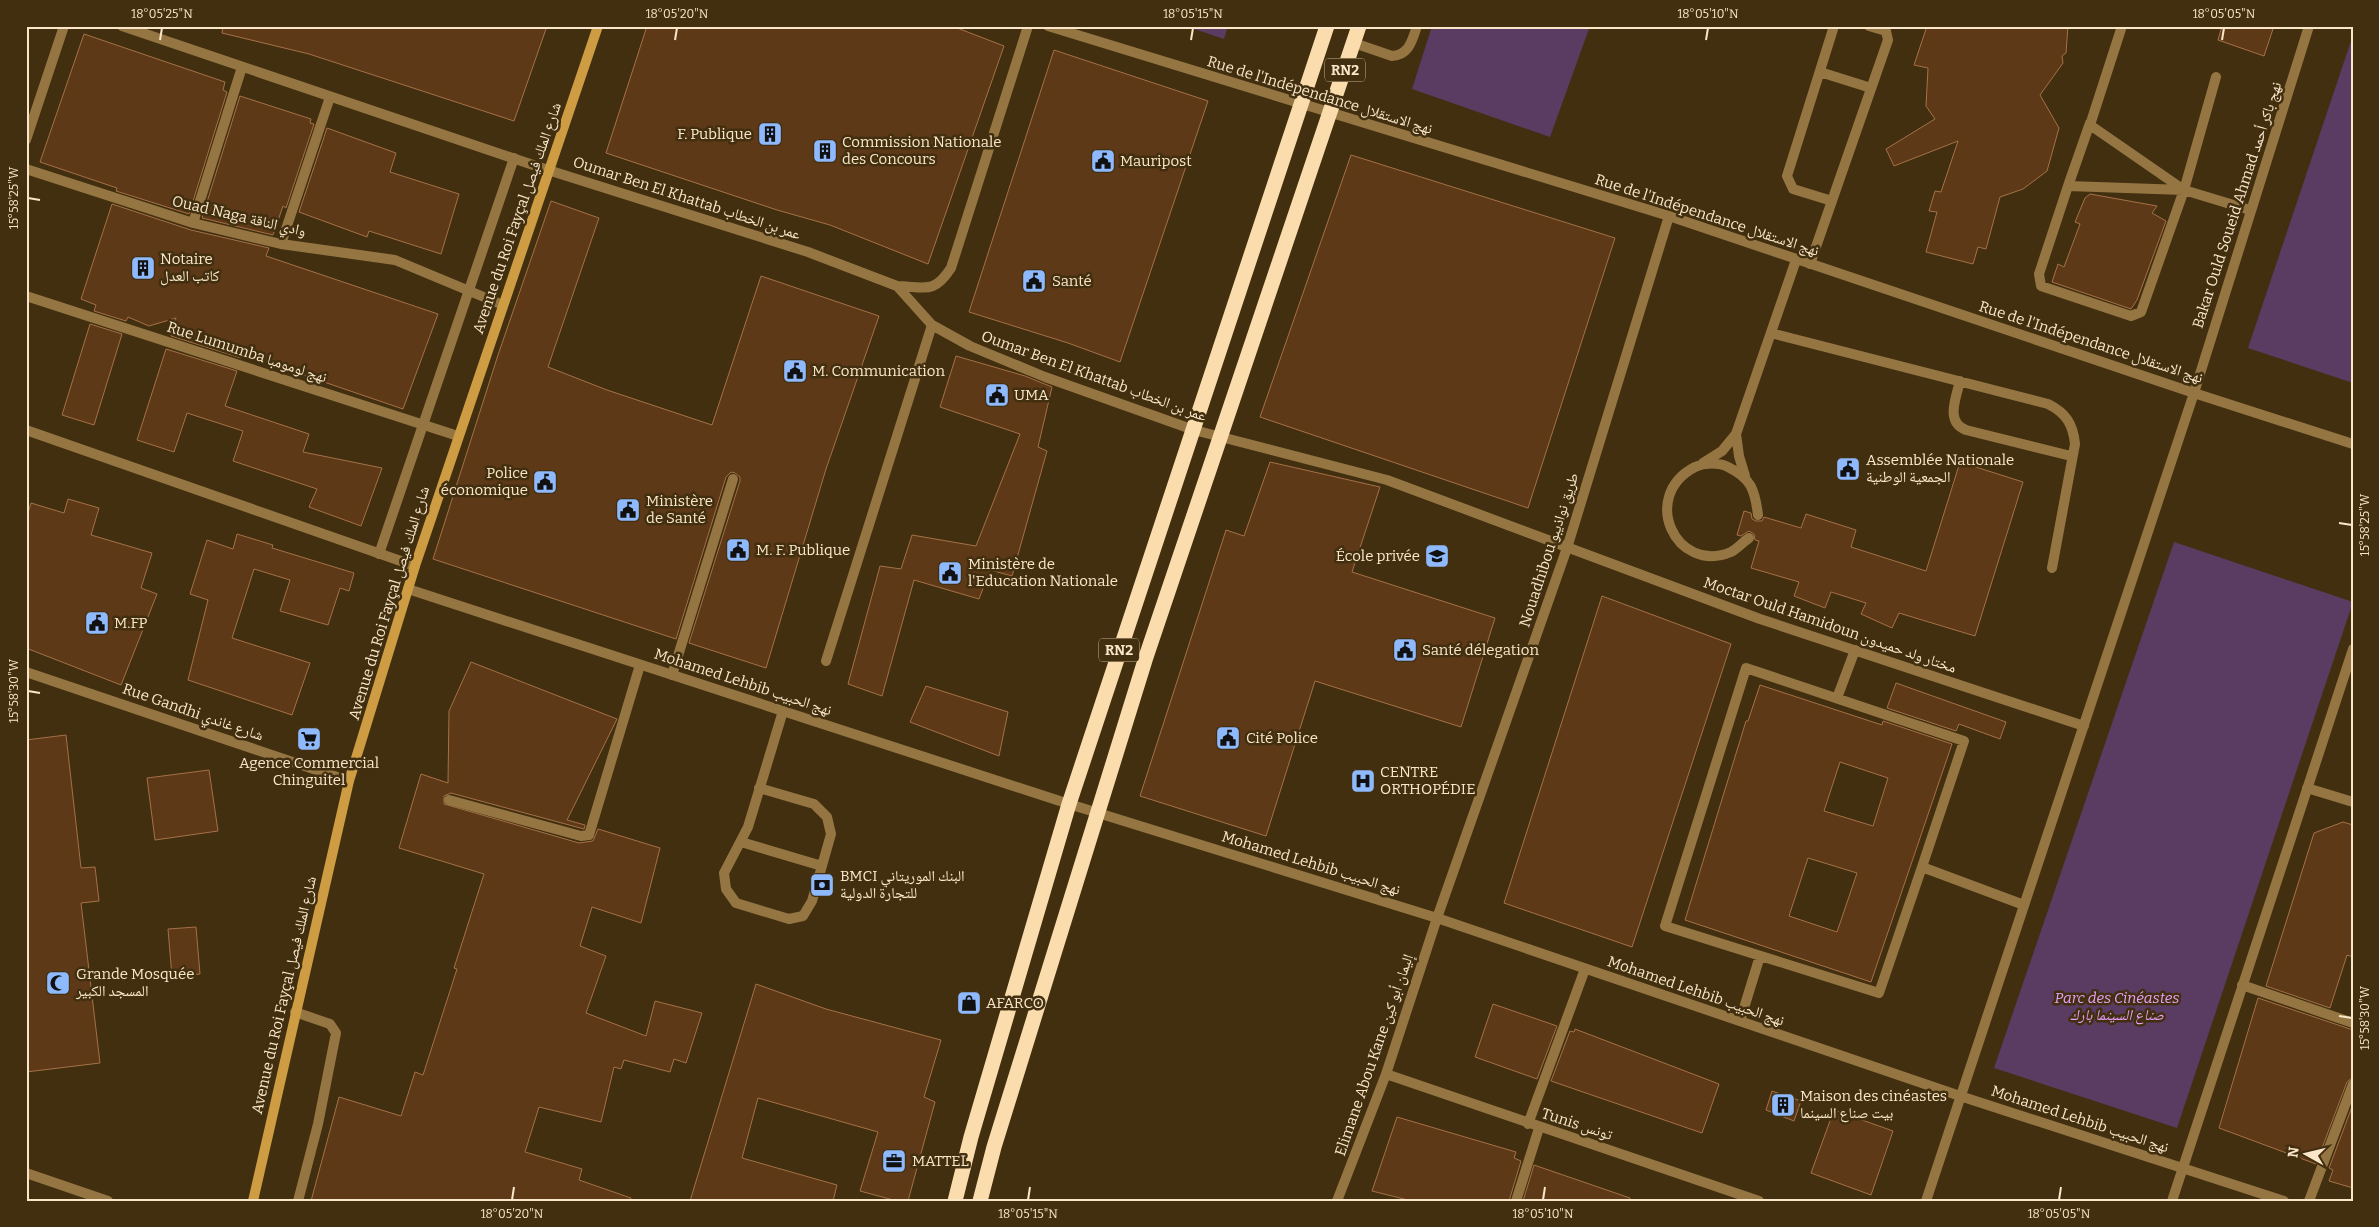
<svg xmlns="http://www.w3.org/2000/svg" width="2379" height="1227" viewBox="0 0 2379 1227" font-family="Bitter,'Noto Naskh Arabic',serif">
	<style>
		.green { fill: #5a3b62 }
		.building { fill: #5e3918; stroke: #a57147; fill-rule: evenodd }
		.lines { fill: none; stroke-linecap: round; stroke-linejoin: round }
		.lane { stroke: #957643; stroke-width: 10 }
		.street { stroke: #957643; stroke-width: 10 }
		.secondary { stroke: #cd9c43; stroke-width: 10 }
		.highway { stroke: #fbddad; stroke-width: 15 }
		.ticks { fill: none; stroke: #fae7c9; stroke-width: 2 }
		.labels { text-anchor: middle; stroke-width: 5; stroke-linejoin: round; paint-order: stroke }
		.shield { fill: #412f0f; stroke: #c2b091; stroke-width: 1 }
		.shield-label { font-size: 14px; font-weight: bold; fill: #fae7c9 }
		.street-label { font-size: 15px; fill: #fae7c9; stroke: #412f0f }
		.poi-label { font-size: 15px; fill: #fae7c9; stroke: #412f0f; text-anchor: start }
		.park-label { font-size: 15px; font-style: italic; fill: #e9a0fb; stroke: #412f0f }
		.neatline { fill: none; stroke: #fae7c9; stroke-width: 2 }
		.ticks-label { font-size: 12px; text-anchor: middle; fill: #fae7c9 }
	</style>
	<rect width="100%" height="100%" fill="#412f0f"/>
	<!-- green -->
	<path class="green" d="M1185,26H1228L1224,39Z
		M1432,26H1590L1550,137L1412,89Z
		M2353,35V383L2248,348Z
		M2174,542L2353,602L2177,1128L1994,1068Z"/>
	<!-- building -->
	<path class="building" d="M223,26H547L514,121L309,54L222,33Z
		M647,26H952L1004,46L928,264L830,225L777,210L606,153Z
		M1927,26H2068L2066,53L2062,56L2063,63L2040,95L2059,128L2047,171L2023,189L2000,197L1986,249L1978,247L1973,264L1926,252L1937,212L1929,211L1935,191L1941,192L1958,141L1894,166L1886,149L1935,119L1926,106L1928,68L1914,65Z
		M2222,26H2274L2264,56L2218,40Z
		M84,34L225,82L223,90L227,92L189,214L116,191L117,188L40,162Z
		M1054,50L1208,101L1120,362L1068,343L969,312Z
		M240,96L311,119L310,123L314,124L286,208L283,206L273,235L202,218Z
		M327,128L396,153L390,172L459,194L441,254L369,231L367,237L299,212Z
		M1351,155L1615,238L1528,508L1260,417Z
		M2090,194L2157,206L2152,213L2166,221L2137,300L2131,309L2052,282L2058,264L2064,267L2080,224L2075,222L2085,198Z
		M551,201L599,218L548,367L607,390L712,425L761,276L879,316L826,469L766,668L689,643L740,481V477L735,473L731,472L726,477L676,639L433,559L498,355Z
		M112,204L191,230L269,248L266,256L438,314L403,409L242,354L241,358L171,336L176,318L149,326L128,317L126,321L94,311L96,305L81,299Z
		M90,324L122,334L94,425L62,415Z
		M166,349L237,371L225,406L309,434L303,452L382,468L361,526L309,507L317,489L233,461L243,431L187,413L174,452L137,440Z
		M956,356L1025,376L1052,387L1038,447L1047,451L1012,576L990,570L979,599L914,580L882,696L848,684L880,566L901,569L912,535L976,546L1020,434L940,407Z
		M1270,462L1380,487L1352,572L1495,618L1461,727L1315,681L1266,836L1140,796L1226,530L1244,536Z
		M1960,462L2023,482L1975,636L1899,613L1892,628L1861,614L1866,603L1831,592L1825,608L1794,596L1799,582L1751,568L1759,541L1755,540L1754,534L1749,531L1741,536L1737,535L1744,511L1751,513L1752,519L1756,521H1762L1764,517L1801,528L1806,514L1856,530L1851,547L1926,571Z
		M68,499L99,508L91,535L152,553L141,588L157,594L121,685L26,648V519L31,503L64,513Z
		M237,534L273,545L272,548L354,573L349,591L340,588L328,625L280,611L290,580L254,569L232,638L310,663L292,715L188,680L208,600L190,594L207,540L233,549Z
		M1602,596L1731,644L1632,947L1504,903Z
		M471,662L617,719L567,820L585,825L584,829L451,793L444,796V804L579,843L593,841L598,829L660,848L641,923L592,907L580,946L606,956L586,1013L646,1036L655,1001L702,1013L686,1063L674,1059L670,1072L624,1060L621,1069L614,1067L601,1122L539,1107L525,1152L582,1169L579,1180L631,1198L630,1201H311L339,1097L401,1116L415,1072L423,1075L457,969L454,968L484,874L399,848L421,774L448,783L449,711Z
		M1896,683L2006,722L2000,739L1959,724L1956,731L1887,708Z
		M1760,685L1882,725L1883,721L1952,744L1871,982L1685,920L1746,721H1748ZM1840,762L1888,778L1873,826L1824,811ZM1808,858L1857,873L1837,932L1789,916Z
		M926,686L1008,712L999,756L910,722Z
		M66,735L81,868L95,867L99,901L81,903L100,1063L26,1072V740Z
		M209,770L218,831L155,840L147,778Z
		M2343,822L2353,825V957L2347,955L2330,1008L2266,986L2314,833Z
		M196,927L200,974L172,977L168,929Z
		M756,984L826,1009L941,1040L924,1097L935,1102L908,1201H897L860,1191L878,1132L758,1098L742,1158L837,1185L833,1201H690Z
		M2258,998L2353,1030V1077L2347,1082L2316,1164L2219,1128Z
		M1493,1004L1557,1026L1537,1079L1475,1057Z
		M1575,1029L1719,1084L1702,1133L1551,1081L1570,1031L1574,1032Z
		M1772,1091L1801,1101L1794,1121L1766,1110Z
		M2353,1104V1188L2329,1181L2333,1170L2329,1168Z
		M1834,1110L1893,1131L1871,1195L1811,1173Z
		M1397,1117L1516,1152L1514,1158L1521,1161L1509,1201H1412L1372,1191Z
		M1534,1165L1630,1198V1201H1523Z"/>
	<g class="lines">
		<!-- lane -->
		<path class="lane" d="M2122,26L2090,125L2184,190L2250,210
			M1354,43L1392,56C1409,55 1412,41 1417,26
			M1820,72L1871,88
			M2068,186L2090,123
			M2184,190L2068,186L2039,274L2041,286L2131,316L2141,312L2184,190L2216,77
			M1832,201L1793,189L1787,176L1834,26
			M1810,264L1888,40L1886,31L1869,26
			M1771,333L2048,404C2066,413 2073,424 2075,444L2052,568
			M1960,381C1956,398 1945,422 1966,430L2071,456
			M1736,434L1739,456L1745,476
			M1703,463L1722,451L1736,434L1796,260
			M1749,538C1743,542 1737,549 1731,552C1676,575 1639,496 1695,467C1704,463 1718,462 1728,467C1751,478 1755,490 1758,515
			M379,554L514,158
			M826,661L932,325
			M672,675L733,479
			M1837,698L1855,650
			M759,788L814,804L827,817L831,834L812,901L803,916L789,919L736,903L726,889L724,873L748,827L783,711
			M449,800L581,836L589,835L640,665
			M741,842L822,866
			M1922,867L1879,993L1665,926L1746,668L1964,741L1922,867L2024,905
			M295,1012L330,1024L336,1033L318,1124L298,1201
			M1740,1021L1760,956"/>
		<!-- street -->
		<path class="street" d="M122,26L548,170L808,252L897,286L932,325L970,346L1045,377L1194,430L1387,480L1760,619L2084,726
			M1048,26L1669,216L2194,393L2353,444
			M26,140L64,26
			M26,169L193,223L281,244L395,260L503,305
			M193,223L242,67
			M281,244L330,97
			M897,286C926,287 934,294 951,268L1028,26
			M26,296L458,436
			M26,430L415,566
			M408,589L1069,804L1437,918L1960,1096L2284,1201
			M26,672L349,781
			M2307,788L2353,802
			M2242,985L2353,1023
			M1386,1074L1759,1201
			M1528,1124L1585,969
			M26,1173L108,1201
			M1337,1201L1386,1074L1437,918L1567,548L1669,216
			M1516,1201L1539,1128
			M1926,1201L2194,393L2309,26
			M2172,1201L2353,649
			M2309,1201L2353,1084"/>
		<!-- secondary -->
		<path class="secondary" d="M253,1201L349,781L415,566L598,26"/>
		<!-- highway -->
		<path class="highway" d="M955,1201L971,1137L1069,804L1327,26
			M980,1201L994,1147L1146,657L1359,26"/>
	</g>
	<!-- ticks -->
	<path class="ticks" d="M160,40L162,28M675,40L677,28M1191,40L1193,28M1706,40L1708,28M2222,40L2224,28M28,198L40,200M2339,523L2352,525M28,691L40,693M2339,1016L2352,1018M512,1200L514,1187M1028,1200L1030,1187M1543,1200L1545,1187M2059,1200L2061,1187"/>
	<!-- icons -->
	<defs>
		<symbol id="building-square" viewBox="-11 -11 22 22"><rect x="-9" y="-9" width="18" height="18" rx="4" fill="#8eb9fc" stroke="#412f0f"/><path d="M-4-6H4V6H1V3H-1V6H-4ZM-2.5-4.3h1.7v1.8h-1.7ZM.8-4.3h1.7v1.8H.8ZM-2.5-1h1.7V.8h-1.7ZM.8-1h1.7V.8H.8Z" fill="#111"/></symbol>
		<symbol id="civic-square" viewBox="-11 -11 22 22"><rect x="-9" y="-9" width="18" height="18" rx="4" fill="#8eb9fc" stroke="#412f0f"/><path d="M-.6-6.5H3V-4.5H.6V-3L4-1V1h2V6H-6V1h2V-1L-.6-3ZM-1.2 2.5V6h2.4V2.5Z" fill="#111"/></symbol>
		<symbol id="school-square" viewBox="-11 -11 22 22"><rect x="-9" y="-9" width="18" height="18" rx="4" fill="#8eb9fc" stroke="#412f0f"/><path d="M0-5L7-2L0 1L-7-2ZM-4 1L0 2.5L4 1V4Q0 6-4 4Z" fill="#111"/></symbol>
		<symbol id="supermarket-square" viewBox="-11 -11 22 22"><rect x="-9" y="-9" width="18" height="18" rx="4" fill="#8eb9fc" stroke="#412f0f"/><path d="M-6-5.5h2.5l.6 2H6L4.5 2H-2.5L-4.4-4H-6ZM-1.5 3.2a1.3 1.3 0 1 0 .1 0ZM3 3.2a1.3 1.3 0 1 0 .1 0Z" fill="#111"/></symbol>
		<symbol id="hospital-square" viewBox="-11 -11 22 22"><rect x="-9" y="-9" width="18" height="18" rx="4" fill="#8eb9fc" stroke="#412f0f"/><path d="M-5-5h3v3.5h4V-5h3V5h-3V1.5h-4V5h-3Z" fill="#111"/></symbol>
		<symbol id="bank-square" viewBox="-11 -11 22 22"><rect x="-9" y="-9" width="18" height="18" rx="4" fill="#8eb9fc" stroke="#412f0f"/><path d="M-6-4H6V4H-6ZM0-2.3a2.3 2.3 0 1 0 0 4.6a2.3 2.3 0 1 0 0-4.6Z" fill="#111"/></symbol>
		<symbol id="mosque-square" viewBox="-11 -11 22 22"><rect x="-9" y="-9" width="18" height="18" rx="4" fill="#8eb9fc" stroke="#412f0f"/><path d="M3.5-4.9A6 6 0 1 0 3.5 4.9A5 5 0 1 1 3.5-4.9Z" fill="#111"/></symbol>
		<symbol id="shop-square" viewBox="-11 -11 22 22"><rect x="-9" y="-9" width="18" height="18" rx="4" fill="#8eb9fc" stroke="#412f0f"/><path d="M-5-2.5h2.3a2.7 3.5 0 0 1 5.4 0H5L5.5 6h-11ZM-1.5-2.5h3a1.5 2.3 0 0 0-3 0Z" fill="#111"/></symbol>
		<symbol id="office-square" viewBox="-11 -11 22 22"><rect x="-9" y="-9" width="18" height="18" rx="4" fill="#8eb9fc" stroke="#412f0f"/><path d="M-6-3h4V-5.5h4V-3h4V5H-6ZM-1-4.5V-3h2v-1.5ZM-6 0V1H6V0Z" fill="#111"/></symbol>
	</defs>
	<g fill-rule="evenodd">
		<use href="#building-square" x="756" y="120" width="28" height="28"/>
		<use href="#building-square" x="811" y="137" width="28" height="28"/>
		<use href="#civic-square" x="1089" y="147" width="28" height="28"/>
		<use href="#building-square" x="129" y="254" width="28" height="28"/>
		<use href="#civic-square" x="1020" y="267" width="28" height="28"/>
		<use href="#civic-square" x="781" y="357" width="28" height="28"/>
		<use href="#civic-square" x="983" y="381" width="28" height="28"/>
		<use href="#civic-square" x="1834" y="455" width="28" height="28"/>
		<use href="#civic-square" x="531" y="468" width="28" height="28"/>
		<use href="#civic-square" x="614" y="496" width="28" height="28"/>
		<use href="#civic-square" x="724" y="536" width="28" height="28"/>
		<use href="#school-square" x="1423" y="542" width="28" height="28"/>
		<use href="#civic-square" x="936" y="559" width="28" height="28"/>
		<use href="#civic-square" x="83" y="609" width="28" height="28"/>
		<use href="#civic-square" x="1391" y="636" width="28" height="28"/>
		<use href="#civic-square" x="1214" y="724" width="28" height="28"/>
		<use href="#supermarket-square" x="295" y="725" width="28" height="28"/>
		<use href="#hospital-square" x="1349" y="767" width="28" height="28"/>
		<use href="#bank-square" x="808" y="871" width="28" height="28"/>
		<use href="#mosque-square" x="44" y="969" width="28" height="28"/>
		<use href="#shop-square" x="955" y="989" width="28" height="28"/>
		<use href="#building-square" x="1769" y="1091" width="28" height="28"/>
		<use href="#office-square" x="880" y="1147" width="28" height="28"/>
	</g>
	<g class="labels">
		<!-- shield labels -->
		<g class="shield">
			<rect x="1325" y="58.5" width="40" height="23" rx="4"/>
			<rect x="1099" y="638.5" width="40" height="23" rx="4"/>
		</g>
		<g class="shield-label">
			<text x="1345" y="75">RN2</text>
			<text x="1119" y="655">RN2</text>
		</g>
		<!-- street labels -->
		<g class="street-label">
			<text transform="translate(1320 95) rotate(17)" y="5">Rue de l'Indépendance نهج الاستقلال</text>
			<text transform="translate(687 198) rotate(18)" y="5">Oumar Ben El Khattab عمر بن الخطاب</text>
			<text transform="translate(2237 205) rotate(-72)" y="5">Bakar Ould Soueid Ahmad نهج باكر أحمد</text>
			<text transform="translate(1707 215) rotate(18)" y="5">Rue de l'Indépendance نهج الاستقلال</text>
			<text transform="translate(239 216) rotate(13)" y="5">Ouad Naga وادي الناقة</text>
			<text transform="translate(517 218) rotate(-71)" y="5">Avenue du Roi Fayçal شارع الملك فيصل</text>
			<text transform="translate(2091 342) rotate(18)" y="5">Rue de l'Indépendance نهج الاستقلال</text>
			<text transform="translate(247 352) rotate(18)" y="5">Rue Lumumba نهج لومومبا</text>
			<text transform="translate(1094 376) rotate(20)" y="5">Oumar Ben El Khattab عمر بن الخطاب</text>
			<text transform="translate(1549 550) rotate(-72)" y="5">Nouadhibou طريق نواذيبو</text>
			<text transform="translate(389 603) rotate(-73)" y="5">Avenue du Roi Fayçal شارع الملك فيصل</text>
			<text transform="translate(1830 625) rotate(19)" y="5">Moctar Ould Hamidoun مختار ولد حميدون</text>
			<text transform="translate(743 682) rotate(18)" y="5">Mohamed Lehbib نهج الحبيب</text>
			<text transform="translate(193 712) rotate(19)" y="5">Rue Gandhi شارع غاندي</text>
			<text transform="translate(1311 863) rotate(17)" y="5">Mohamed Lehbib نهج الحبيب</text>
			<text transform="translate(1696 991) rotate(19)" y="5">Mohamed Lehbib نهج الحبيب</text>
			<text transform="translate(284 995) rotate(-77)" y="5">Avenue du Roi Fayçal شارع الملك فيصل</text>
			<text transform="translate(1374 1055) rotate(-71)" y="5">Elimane Abou Kane إليمان أبو كين</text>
			<text transform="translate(2080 1119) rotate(18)" y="5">Mohamed Lehbib نهج الحبيب</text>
			<text transform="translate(1577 1124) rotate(18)" y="5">Tunis تونس</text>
		</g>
		<!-- poi labels -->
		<g class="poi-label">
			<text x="752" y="139" text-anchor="end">F. Publique</text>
			<text x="842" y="147">Commission Nationale<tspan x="842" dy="17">des Concours</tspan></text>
			<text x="1120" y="166">Mauripost</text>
			<text x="160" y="264">Notaire<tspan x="160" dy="17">كاتب العدل</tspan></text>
			<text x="1052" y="286">Santé</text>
			<text x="812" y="376">M. Communication</text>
			<text x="1014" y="400">UMA</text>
			<text x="1866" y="465">Assemblée Nationale<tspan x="1866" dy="17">الجمعية الوطنية</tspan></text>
			<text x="528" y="478" text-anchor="end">Police<tspan x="528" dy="17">économique</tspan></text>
			<text x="646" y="506">Ministère<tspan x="646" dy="17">de Santé</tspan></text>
			<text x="756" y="555">M. F. Publique</text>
			<text x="1420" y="561" text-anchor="end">École privée</text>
			<text x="968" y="569">Ministère de<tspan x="968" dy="17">l'Education Nationale</tspan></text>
			<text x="114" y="628">M.FP</text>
			<text x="1422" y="655">Santé délegation</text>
			<text x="1246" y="743">Cité Police</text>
			<text x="309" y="768" text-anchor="middle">Agence Commercial<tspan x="309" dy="17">Chinguitel</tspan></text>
			<text x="1380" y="777">CENTRE<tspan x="1380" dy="17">ORTHOPÉDIE</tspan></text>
			<text x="840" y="881">BMCI البنك الموريتاني<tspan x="840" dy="17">للتجارة الدولية</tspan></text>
			<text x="76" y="979">Grande Mosquée<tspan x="76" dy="17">المسجد الكبير</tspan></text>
			<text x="986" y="1008">AFARCO</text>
			<text x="1800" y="1101">Maison des cinéastes<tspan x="1800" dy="17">بيت صناع السينما</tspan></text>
			<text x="912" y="1166">MATTEL</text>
		</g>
		<!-- park labels -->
		<g class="park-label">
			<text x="2117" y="1003">Parc des Cinéastes<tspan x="2117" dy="17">صناع السينما بارك</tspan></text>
		</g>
	</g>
	<!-- border -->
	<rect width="2379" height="1227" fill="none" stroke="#412f0f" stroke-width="55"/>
	<!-- north arrow -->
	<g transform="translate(2306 1154) rotate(278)" stroke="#412f0f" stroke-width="4" paint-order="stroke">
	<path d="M0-4L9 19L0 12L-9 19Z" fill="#fae7c9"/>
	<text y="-8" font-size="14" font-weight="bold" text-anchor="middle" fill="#fae7c9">N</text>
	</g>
	<rect x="28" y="28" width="2324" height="1172" class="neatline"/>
	<g class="ticks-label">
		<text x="162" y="18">18°05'25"N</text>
		<text x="677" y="18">18°05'20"N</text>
		<text x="1193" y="18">18°05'15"N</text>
		<text x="1708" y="18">18°05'10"N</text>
		<text x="2224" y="18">18°05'05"N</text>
		<text transform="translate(14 198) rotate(-90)" y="4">15°58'25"W</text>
		<text transform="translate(2365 525) rotate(-90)" y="4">15°58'25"W</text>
		<text transform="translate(14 691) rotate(-90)" y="4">15°58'30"W</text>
		<text transform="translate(2365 1018) rotate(-90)" y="4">15°58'30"W</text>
		<text x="512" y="1218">18°05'20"N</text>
		<text x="1028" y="1218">18°05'15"N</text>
		<text x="1543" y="1218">18°05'10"N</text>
		<text x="2059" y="1218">18°05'05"N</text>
	</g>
</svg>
